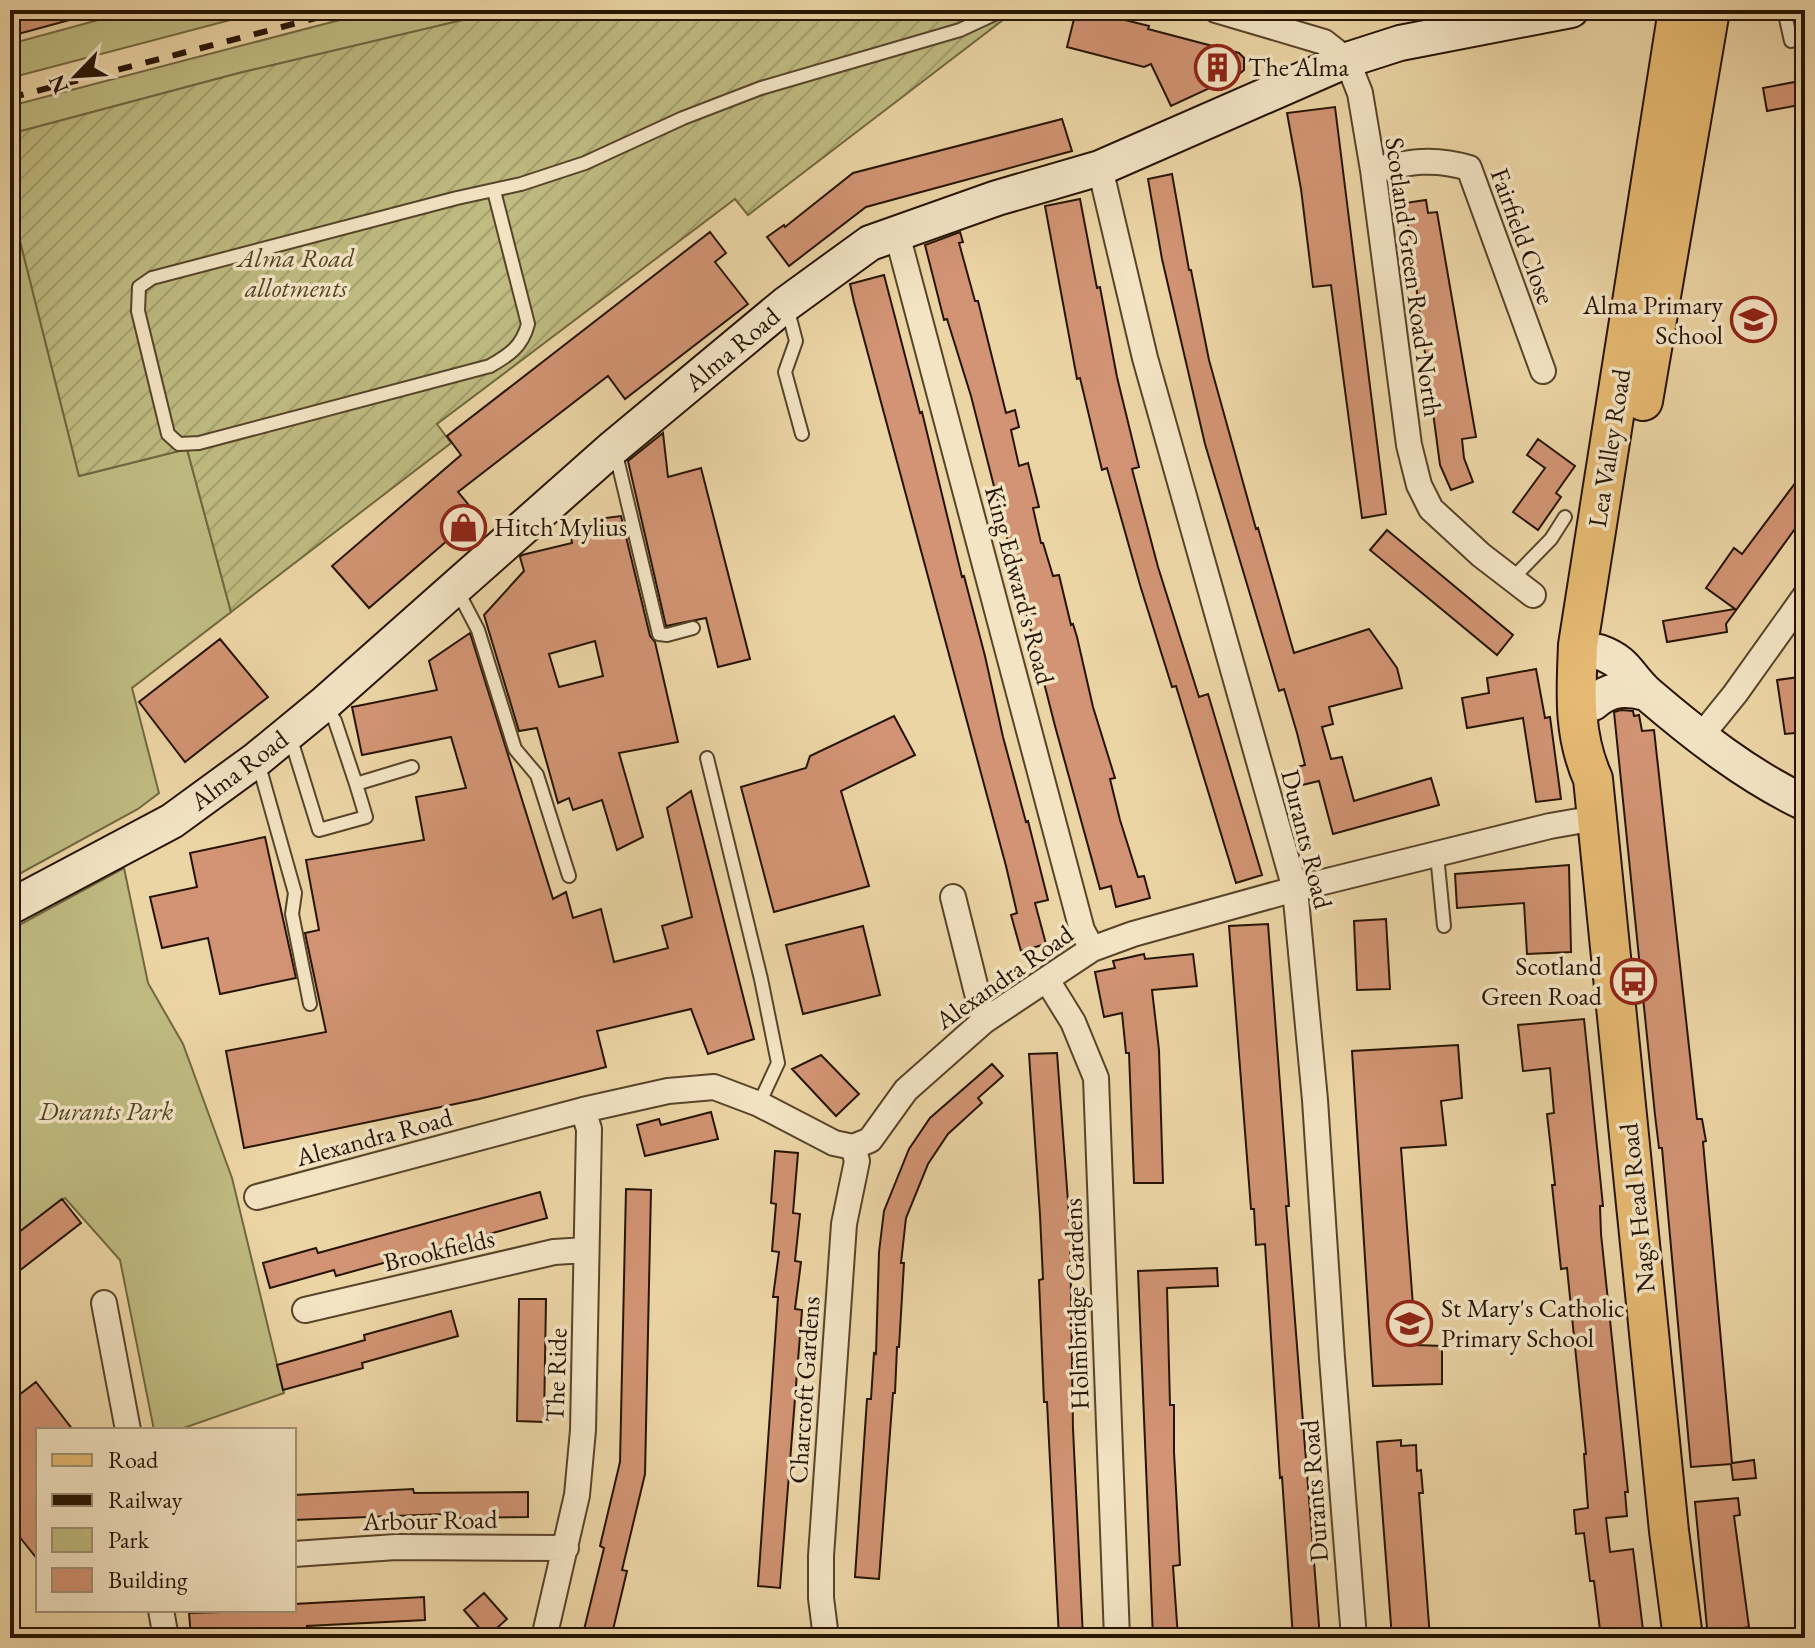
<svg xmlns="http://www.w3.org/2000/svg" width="1815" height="1648" viewBox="0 0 1815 1648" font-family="'EB Garamond',serif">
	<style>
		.green { fill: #bfbb81; stroke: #726840; stroke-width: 2 }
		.garden { fill: url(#garden-furrows); stroke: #726840; stroke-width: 2 }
		.building { fill: #d29474; stroke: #261400; stroke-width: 2; fill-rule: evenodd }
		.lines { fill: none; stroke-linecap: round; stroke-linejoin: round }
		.lane-casing { stroke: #584429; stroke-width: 16 }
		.street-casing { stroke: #584429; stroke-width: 28 }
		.secondary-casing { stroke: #261400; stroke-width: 38 }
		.primary-casing { stroke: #261400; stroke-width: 42 }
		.lane { stroke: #f3e4c4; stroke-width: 12 }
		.street { stroke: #f3e4c4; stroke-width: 24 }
		.secondary { stroke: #f3e4c4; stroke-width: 34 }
		.primary { stroke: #e6ba72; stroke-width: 38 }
		.rail { stroke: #261400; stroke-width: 6; stroke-dasharray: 14 14; stroke-linecap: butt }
		.labels { text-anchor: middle; stroke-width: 7; stroke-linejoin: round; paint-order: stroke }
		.poi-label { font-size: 26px; fill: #261400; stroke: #f3e4c4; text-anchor: start }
		.street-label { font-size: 26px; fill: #261400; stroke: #f3e4c4 }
		.park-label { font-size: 26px; font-style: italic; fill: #544627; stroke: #f3e4c4 }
	</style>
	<defs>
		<pattern id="garden-furrows" width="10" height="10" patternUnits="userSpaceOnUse" patternTransform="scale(2)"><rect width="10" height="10" fill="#bfbb81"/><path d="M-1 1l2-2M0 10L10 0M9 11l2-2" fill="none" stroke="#a4a06e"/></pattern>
	</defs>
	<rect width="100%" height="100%" fill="#ecd5a5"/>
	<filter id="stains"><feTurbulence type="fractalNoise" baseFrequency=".0025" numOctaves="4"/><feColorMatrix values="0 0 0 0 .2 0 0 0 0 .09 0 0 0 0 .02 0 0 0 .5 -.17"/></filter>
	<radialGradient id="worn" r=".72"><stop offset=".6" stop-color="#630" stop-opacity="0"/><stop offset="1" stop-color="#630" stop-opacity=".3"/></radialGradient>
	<!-- green -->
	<path class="green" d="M135,10H268L10,78V44Z
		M378,10H505L239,73L10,134V106Z
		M10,201L79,476L187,449L231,612L132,688L159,793L138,809L10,879Z
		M124,868L148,983L183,1044L232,1178L284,1393L178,1430H154L120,1260L65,1198L10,1240V930Z"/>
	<!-- garden -->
	<path class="garden" d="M505,10H1016L748,215L735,199L437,424L451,443L231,612L187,449L79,476L10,201V134L239,73Z"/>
	<!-- building -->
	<path class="building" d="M11,10H87L88,15L18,34Z
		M1076,11L1088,14L1089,11L1149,26L1148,29L1239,53L1244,58V70L1238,75L1171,106L1151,64L1144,67L1067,47Z
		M1805,80V104L1767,111L1763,88Z
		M1335,107L1386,514L1362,518L1331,285L1313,287L1301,189L1287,113Z
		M1062,119L1072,151L866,207L789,266L767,237L784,225L785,227L853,173Z
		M1172,174L1189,270H1191L1209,360L1256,529L1258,528L1294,653L1369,629L1397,668L1402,688L1329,707L1333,724L1322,727L1331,759L1342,757L1354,801L1431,778L1439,805L1333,834L1319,781L1302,785L1297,767L1305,765L1297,733L1284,689L1279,691L1205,444L1162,259L1148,179Z
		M1080,199L1097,288L1100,287L1117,377L1139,467L1132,469L1158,567L1199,697L1208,694L1262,875L1236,883L1176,686L1172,687L1140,585L1107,468L1102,470L1080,378L1077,379L1045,206Z
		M1426,200L1428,213L1437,212L1476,437L1462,439L1464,458L1473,482L1451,490L1440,465L1405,203Z
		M710,232L726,253L715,262L748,304L625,399L608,376L458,492L477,515L369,608L332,566L461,455L447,436Z
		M960,232L963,242L959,243L975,301H978L1006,413L1015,410L1019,427L1011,430L1019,466L1028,463L1039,507L1033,508L1041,543H1043L1053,576L1059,575L1071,625L1073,624L1077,637L1093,707L1115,778L1110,779L1120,820L1138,877L1144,876L1150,898L1116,907L1111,886L1100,889L1055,726L971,396L947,319L944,320L925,245Z
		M884,275L920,413L922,412L962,577L964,576L985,656L1003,737L1026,822L1028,821L1048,900L1035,903L1046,944L1021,951L1011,915L1017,913L1006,866L854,302L850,284Z
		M663,433L668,477L701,468L750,659L718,667L706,618L666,626L628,461Z
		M1538,439L1575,466L1556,493L1561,497L1538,530L1513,512L1545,468L1527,455Z
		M1805,470V515L1726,624L1727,632L1667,642L1663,621L1735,609L1706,588L1734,548L1742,554Z
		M621,516L650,636L655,642L678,742L619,753L643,837L617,850L602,800L573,810L569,798L558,803L537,728L519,731L484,615L524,571L520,557L522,555L572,543L570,531L598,519ZM595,641L603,676L559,687L549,654Z
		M1387,530L1513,635L1497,655L1370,550Z
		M470,633L553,899L566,892L573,918L601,909L614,962L668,948L662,926L692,917L667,808L691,791L754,1039L708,1054L691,1009L597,1031L606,1067L479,1099L244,1148L226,1051L326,1032L305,933L319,930L306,860L424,840L416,797L466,788L451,737L362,755L352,707L437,690L429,661Z
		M220,639L268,697L185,762L139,702Z
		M1536,669L1545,718L1550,717L1561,799L1536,802L1523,718L1467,728L1462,698L1489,693L1487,678Z
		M1800,677L1805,732L1785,734L1777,680Z
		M1621,710L1633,711L1634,716L1639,715L1642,731L1654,730L1697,1119H1702L1706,1141L1703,1142L1732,1463L1754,1460L1756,1478L1733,1480L1731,1464L1691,1467L1662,1148H1659L1655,1115L1614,712Z
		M894,716L915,755L841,791L869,886L774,912L741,787L806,768L810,756Z
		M265,837L296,978L220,994L208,938L162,948L150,897L197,887L190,853Z
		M1569,865L1571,952L1527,954L1524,903L1457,908L1455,874Z
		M1386,919L1390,989L1357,990L1354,921Z
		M1268,924L1289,1206H1286L1320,1638H1293L1282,1477L1280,1478L1265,1244L1256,1245L1254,1209H1251L1229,926Z
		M863,926L880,995L803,1014L786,945Z
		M1144,954L1145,959L1193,954L1197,986L1152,990L1159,1050L1163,1183H1134L1129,1053H1126L1122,1013L1104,1017L1095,972L1115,968L1113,961Z
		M1584,1019L1603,1206H1600L1601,1234L1628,1492H1625L1627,1516L1606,1518L1610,1552L1633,1549L1644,1638H1601L1594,1581H1590L1584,1533L1576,1534L1574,1510L1588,1508L1584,1454H1586L1567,1268L1561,1269L1552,1185H1555L1547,1114L1554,1113L1550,1068L1523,1071L1518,1025Z
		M1458,1045L1462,1098L1441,1101L1446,1145L1401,1148L1416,1345L1442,1346V1384L1373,1386L1352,1051Z
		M1057,1053L1070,1229L1073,1429L1083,1638H1059L1047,1402H1044L1039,1280L1043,1279L1040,1215L1029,1054Z
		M821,1055L859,1094L836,1116L792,1069Z
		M992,1064L1003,1076L978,1098L982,1103L948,1134L928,1164L906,1218L901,1263H904L899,1347H897L895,1393H893L879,1579L855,1577L867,1399H871L874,1353L876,1354L879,1252L884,1211L909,1149L930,1118Z
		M711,1112L718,1139L645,1156L637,1125L659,1119L661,1125Z
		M775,1151L798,1153L793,1213L800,1214L795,1261L801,1262L795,1309L802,1310L780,1588L758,1586L778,1297H773L779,1252L772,1251L776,1204L771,1203Z
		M626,1189L651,1190L645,1474L622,1570L627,1571L611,1638H582L604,1548L600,1546L620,1462Z
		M540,1192L547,1218L336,1276L334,1270L270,1288L263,1263L316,1248L318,1253Z
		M62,1199L81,1223L10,1278V1239Z
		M1217,1268L1218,1286L1167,1288L1170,1405H1174V1452L1180,1565L1173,1566L1178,1638H1153L1138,1271Z
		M519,1299H546L544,1422L517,1421Z
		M451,1311L458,1336L362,1363L363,1368L283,1390L277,1365L365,1340L364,1335Z
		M36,1382L73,1430H38V1560L10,1525V1402Z
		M1401,1440V1446L1416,1445L1417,1471L1421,1470L1423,1493H1419L1430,1638H1392L1377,1442Z
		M413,1489L414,1493L528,1492V1517L444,1518V1514L294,1520V1495Z
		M1738,1498L1740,1515L1734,1516L1749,1627L1731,1630L1732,1638H1708L1695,1502Z
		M484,1593L507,1619L487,1637L464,1610Z
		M424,1597L425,1620L307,1626V1628L191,1637L189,1613L294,1610V1604Z"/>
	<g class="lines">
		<defs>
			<path id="lane" d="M1784,10L1791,41
				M494,191L528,324C522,347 509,355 490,366L199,443L179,444L168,434L138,311L139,287L152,278L457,198L521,184L585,163L683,118L761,88L960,30L1003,10
				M787,307L796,341L785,372L802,434
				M615,450L659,634L667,635L693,628
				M1512,579L1551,539L1565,517
				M457,590L478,630L515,749L537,775L569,876
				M326,706L335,721L356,784L412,767
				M287,738L293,746L319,830L366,817L356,784
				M707,758L761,979L778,1063L759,1104
				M258,762L295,893L292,914L310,1004
				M1437,855L1444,926"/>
			<path id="street" d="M1216,10L1324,42L1347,60L1360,93L1373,170L1409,445L1419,485L1431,509L1481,555L1533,595
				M1100,168L1145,358L1295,889L1315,1100L1332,1358L1354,1638
				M1373,170C1410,162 1433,157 1469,168L1543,371
				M897,234L1082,930L1092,949
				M1701,736L1735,694L1805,596
				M953,897L984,1021
				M1047,980L1073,1022L1096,1078L1117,1638
				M257,1197L583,1110L668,1091L714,1087L759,1104L834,1143L853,1147L870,1140L906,1090L984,1021L1092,949L1133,934L1295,889L1550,826L1596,818
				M104,1303L128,1430
				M305,1310L554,1252L586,1250
				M294,1554L396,1547L566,1548
				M161,1610L166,1638
				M544,1638L577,1495L583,1430L589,1129L583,1110
				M826,1638L821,1598V1556L844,1224L857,1161L853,1147"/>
			<path id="secondary" d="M1599,652C1628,662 1628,677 1649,695C1697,736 1748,776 1805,803
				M1593,703C1610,688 1625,688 1646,693
				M10,907L172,821L257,759L324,704L614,447L786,304L870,243L997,198L1100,168L1347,60L1400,43L1571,10"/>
			<path id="primary" d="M1678,10L1578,645C1576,693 1573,734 1593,779L1669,1531L1683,1638
				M1643,401L1710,10"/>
		</defs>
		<!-- lane casing -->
		<use href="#lane" class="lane-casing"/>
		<!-- street casing -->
		<use href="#street" class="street-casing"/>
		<!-- secondary casing -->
		<use href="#secondary" class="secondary-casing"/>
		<!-- primary casing -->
		<use href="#primary" class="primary-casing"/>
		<!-- lane -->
		<use href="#lane" class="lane"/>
		<!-- street -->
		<use href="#street" class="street"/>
		<!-- secondary -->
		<use href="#secondary" class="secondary"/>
		<!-- primary -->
		<use href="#primary" class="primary"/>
		<!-- rail -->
		<path class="rail" d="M10,98L347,10"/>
	</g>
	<!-- icons -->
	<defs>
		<symbol id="building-ring" viewBox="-11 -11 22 22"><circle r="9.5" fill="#f3e4c4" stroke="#8f2418" stroke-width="1.5"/><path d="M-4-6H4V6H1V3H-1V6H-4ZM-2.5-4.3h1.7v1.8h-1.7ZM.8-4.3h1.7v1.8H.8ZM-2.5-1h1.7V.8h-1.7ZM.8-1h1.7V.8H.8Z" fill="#8f2418"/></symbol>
		<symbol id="school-ring" viewBox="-11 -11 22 22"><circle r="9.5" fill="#f3e4c4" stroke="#8f2418" stroke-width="1.5"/><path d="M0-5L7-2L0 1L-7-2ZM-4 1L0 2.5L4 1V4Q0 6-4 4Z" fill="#8f2418"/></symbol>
		<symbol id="shop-ring" viewBox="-11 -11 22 22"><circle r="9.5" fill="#f3e4c4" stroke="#8f2418" stroke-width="1.5"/><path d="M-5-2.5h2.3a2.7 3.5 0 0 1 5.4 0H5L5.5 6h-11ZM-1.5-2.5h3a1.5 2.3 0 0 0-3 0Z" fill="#8f2418"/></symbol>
		<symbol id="bus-ring" viewBox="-11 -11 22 22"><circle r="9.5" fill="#f3e4c4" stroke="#8f2418" stroke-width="1.5"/><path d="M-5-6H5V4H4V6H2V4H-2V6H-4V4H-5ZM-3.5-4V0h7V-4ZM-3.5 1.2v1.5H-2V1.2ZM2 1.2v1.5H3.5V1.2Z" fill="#8f2418"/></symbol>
	</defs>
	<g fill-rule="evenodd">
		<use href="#building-ring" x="1192" y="42" width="51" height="51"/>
		<use href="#school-ring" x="1728" y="294" width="51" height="51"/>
		<use href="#shop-ring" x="438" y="502" width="51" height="51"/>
		<use href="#bus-ring" x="1608" y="956" width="51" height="51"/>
		<use href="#school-ring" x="1384" y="1298" width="51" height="51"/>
	</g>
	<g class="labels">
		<!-- poi labels -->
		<g class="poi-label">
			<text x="1248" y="76">The Alma</text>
			<text x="1723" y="314" text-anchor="end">Alma Primary<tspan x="1723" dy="30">School</tspan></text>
			<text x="494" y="536">Hitch Mylius</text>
			<text x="1602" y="975" text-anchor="end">Scotland<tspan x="1602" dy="30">Green Road</tspan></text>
			<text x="1441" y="1317">St Mary's Catholic<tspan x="1441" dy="30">Primary School</tspan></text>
		</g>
		<!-- street labels -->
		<g class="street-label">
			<text transform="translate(1523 236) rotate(70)" y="9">Fairfield Close</text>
			<text transform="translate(1414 277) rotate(82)" y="9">Scotland Green Road North</text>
			<text transform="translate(732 349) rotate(-40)" y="9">Alma Road</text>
			<text transform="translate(1609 448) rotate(-81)" y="9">Lea Valley Road</text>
			<text transform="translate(1020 585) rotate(75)" y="9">King Edward's Road</text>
			<text transform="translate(239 770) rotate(-37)" y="9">Alma Road</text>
			<text transform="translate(1307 839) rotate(76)" y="9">Durants Road</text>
			<text transform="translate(1004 977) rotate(-35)" y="9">Alexandra Road</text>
			<text transform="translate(374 1137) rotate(-15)" y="9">Alexandra Road</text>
			<text transform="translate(1637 1208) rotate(-96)" y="9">Nags Head Road</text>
			<text transform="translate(439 1250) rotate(-13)" y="9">Brookfields</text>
			<text transform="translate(1076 1304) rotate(-92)" y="9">Holmbridge Gardens</text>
			<text transform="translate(556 1375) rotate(-88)" y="9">The Ride</text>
			<text transform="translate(804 1390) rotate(-86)" y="9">Charcroft Gardens</text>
			<text transform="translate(1314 1491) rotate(-94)" y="9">Durants Road</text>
			<text transform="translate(430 1520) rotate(-1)" y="9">Arbour Road</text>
		</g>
		<!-- park labels -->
		<g class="park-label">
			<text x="296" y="267">Alma Road<tspan x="296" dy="30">allotments</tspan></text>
			<text x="106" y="1120">Durants Park</text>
		</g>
	</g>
	<!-- margin -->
	<rect width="1815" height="1648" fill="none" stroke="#ecd5a5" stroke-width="40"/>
	<rect x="12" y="12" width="1791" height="1624" fill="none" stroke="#261400" stroke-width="4"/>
	<rect x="20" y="20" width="1775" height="1608" fill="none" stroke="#261400" stroke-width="2"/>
	<!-- legend -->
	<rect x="36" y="1428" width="260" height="184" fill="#f3e4c4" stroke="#a19176" stroke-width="2"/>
	<rect x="52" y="1454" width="40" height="12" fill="#e6ba72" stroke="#a19176" stroke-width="2"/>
	<text x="108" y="1468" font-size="24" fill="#261400">Road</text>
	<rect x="52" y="1494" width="40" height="12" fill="#261400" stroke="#a19176" stroke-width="2"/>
	<text x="108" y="1508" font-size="24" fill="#261400">Railway</text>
	<rect x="52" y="1528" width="40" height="24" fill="#bfbb81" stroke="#a19176" stroke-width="2"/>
	<text x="108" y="1548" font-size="24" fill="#261400">Park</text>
	<rect x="52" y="1568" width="40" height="24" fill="#d29474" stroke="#a19176" stroke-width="2"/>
	<text x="108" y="1588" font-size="24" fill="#261400">Building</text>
	<!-- north arrow -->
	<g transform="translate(76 76) rotate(245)" stroke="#f3e4c4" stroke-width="6" paint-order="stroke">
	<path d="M0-6L14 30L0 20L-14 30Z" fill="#261400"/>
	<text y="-12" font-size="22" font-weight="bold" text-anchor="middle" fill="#261400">N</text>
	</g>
	<rect width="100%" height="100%" filter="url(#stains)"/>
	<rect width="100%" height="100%" fill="url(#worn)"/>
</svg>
